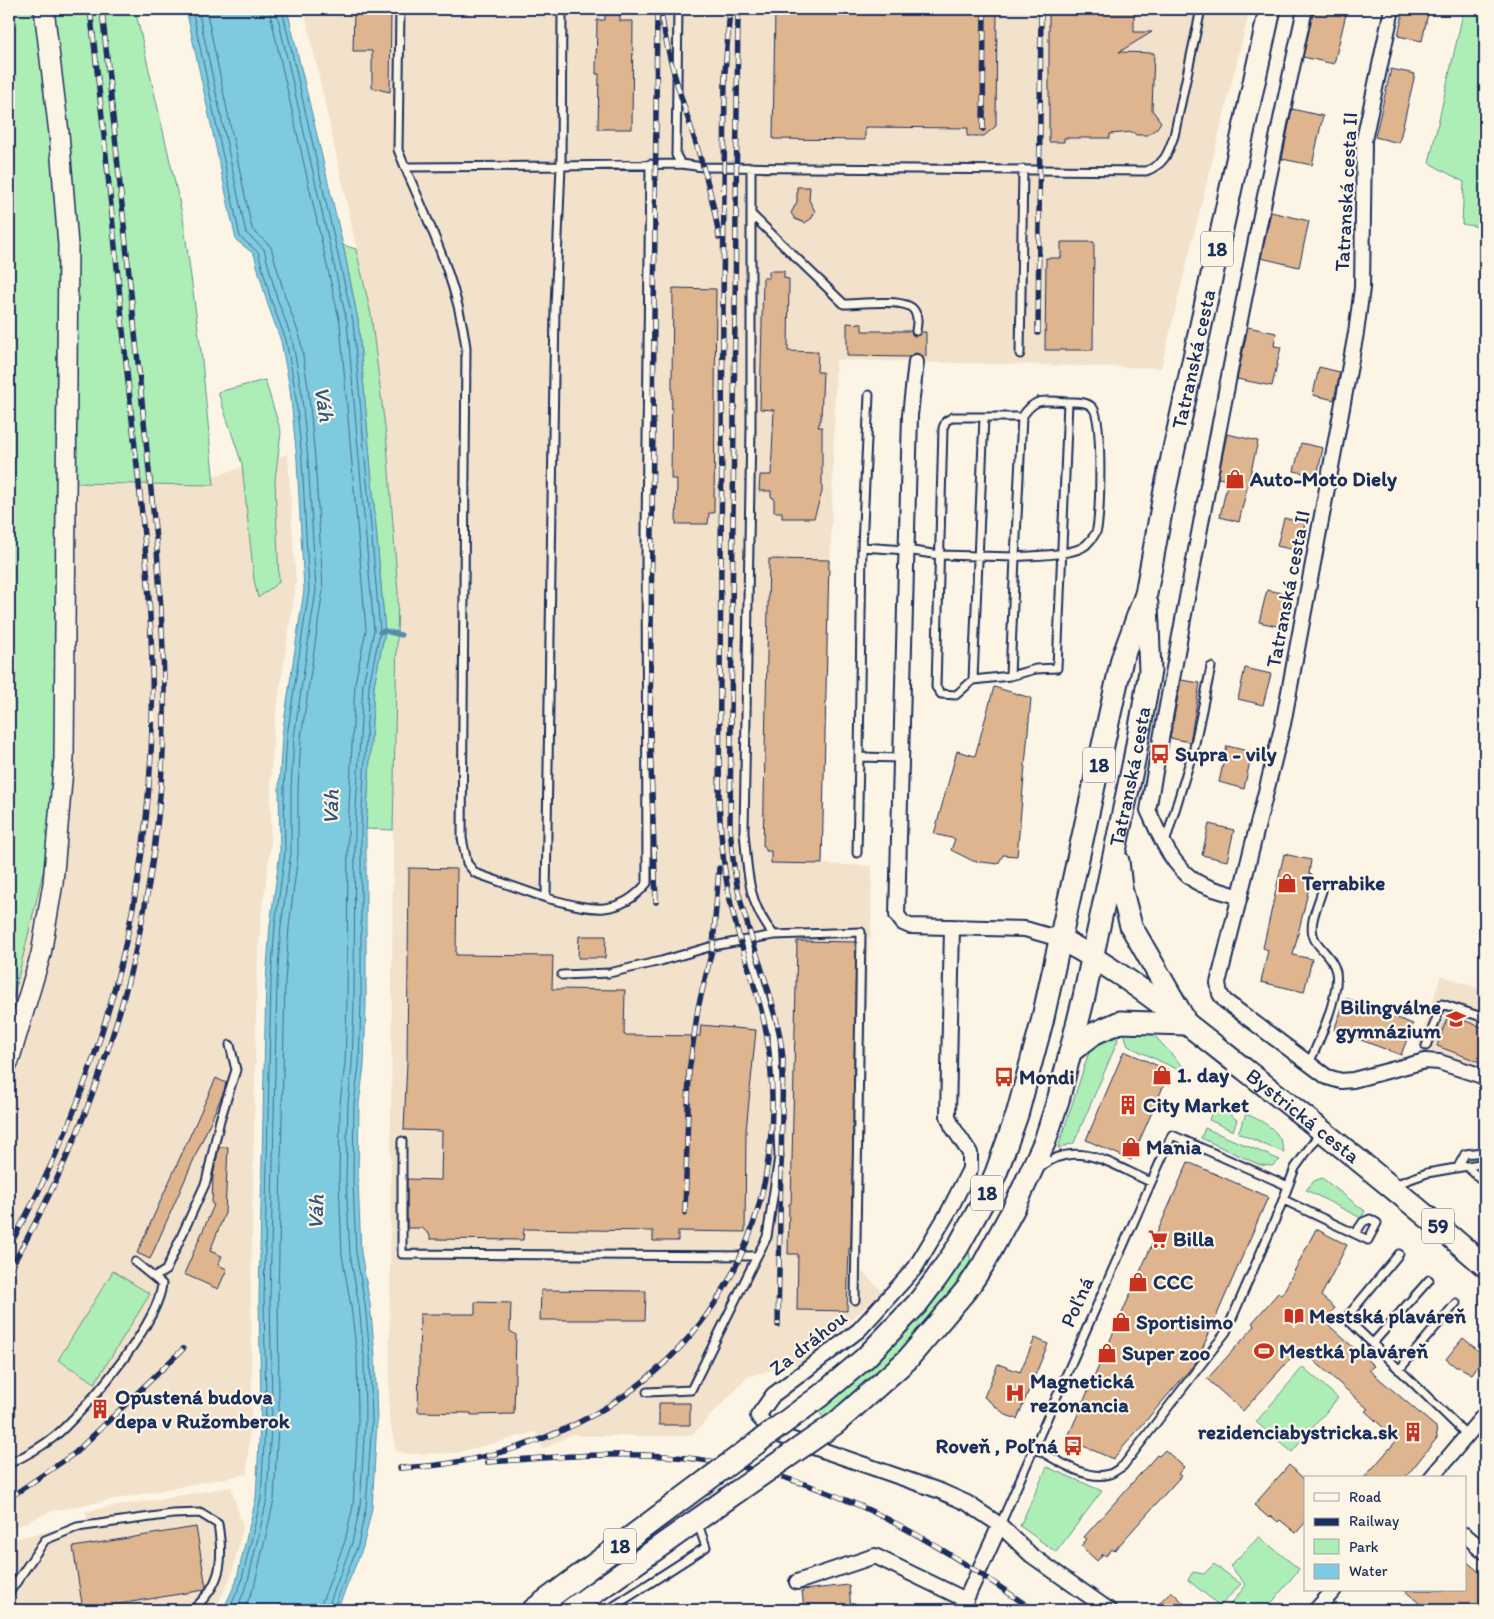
<svg xmlns="http://www.w3.org/2000/svg" width="1494" height="1619" viewBox="0 0 1494 1619" font-family="Itim,sans-serif">
	<style>
		.built { fill: #f3e2cb }
		.green { fill: #adeeb7; stroke: #648e8a }
		.water { fill: #7ecade; stroke: #568cab }
		.lines { fill: none; stroke-linecap: round; stroke-linejoin: round }
		.shore { stroke: #436d91; stroke-width: 1 }
		.stream { stroke: #568cab; stroke-width: 5 }
		.building { fill: #deb58f; stroke: #1b2f5e }
		.lane-casing { stroke: #1b2f5e; stroke-width: 11 }
		.street-casing { stroke: #1b2f5e; stroke-width: 18 }
		.secondary-casing { stroke: #1b2f5e; stroke-width: 22 }
		.primary-casing { stroke: #1b2f5e; stroke-width: 25 }
		.lane { stroke: #fcf5e5; stroke-width: 7 }
		.street { stroke: #fcf5e5; stroke-width: 14 }
		.secondary { stroke: #fcf5e5; stroke-width: 19 }
		.primary { stroke: #fcf5e5; stroke-width: 21 }
		.rail-casing { stroke: #1b2f5e; stroke-width: 5.5 }
		.rail { stroke: #fcf5e5; stroke-width: 4; stroke-dasharray: 11; stroke-linecap: butt }
		.primary-bridge-casing { stroke: #1b2f5e; stroke-width: 25; stroke-linecap: butt }
		.primary-bridge { stroke: #fcf5e5; stroke-width: 21 }
		.labels { text-anchor: middle; stroke-width: 4.5; stroke-linejoin: round; paint-order: stroke }
		.shield { fill: #fcf5e5; stroke: #5e6a86; stroke-width: 1 }
		.shield-label { font-size: 20px; font-weight: bold; fill: #1b2f5e }
		.street-label { font-size: 21px; fill: #1b2f5e; stroke: #fcf5e5 }
		.poi-label { font-size: 21px; font-weight: bold; fill: #1b2f5e; stroke: #fcf5e5; text-anchor: start }
		.water-label { font-size: 22px; font-style: italic; fill: #34567e; stroke: #fcf5e5 }
	</style>
	<rect width="100%" height="100%" fill="#fcf5e5"/>
	<filter id="ink" filterUnits="userSpaceOnUse"><feTurbulence type="fractalNoise" baseFrequency=".02" numOctaves="2"/><feDisplacementMap in="SourceGraphic" scale="10" xChannelSelector="R" yChannelSelector="G"/><feConvolveMatrix kernelMatrix="1 2 1 2 8 2 1 2 1" color-interpolation-filters="sRGB"/></filter>
	<g filter="url(#ink)">
		<!-- built -->
		<path class="built" d="M304,9H1250L1161,368L836,360L822,864L872,866L871,937L868,938L861,1270L882,1291L808,1361L749,1376L691,1436H581L573,1434L543,1449L536,1432L456,1453L409,1454L396,1451L389,1418L393,830L398,592L387,444L371,314Z
			M288,454L296,584L274,729L271,781V845L261,918L257,975L251,1290L252,1399L247,1474L52,1511L9,1530V972L58,476L206,478Z
			M1441,975L1485,991V1070L1418,1046Z
			M231,1487L243,1527L232,1574L215,1610H9V1540L87,1522L86,1511Z"/>
		<!-- green -->
		<path class="green" d="M9,9H135L183,218L201,351L214,485L67,483L65,595L50,843L9,1015Z
			M1464,9H1485V228L1462,224L1464,182L1429,163Z
			M343,245L356,249L371,314L387,444L398,592L393,830L366,829L374,685L385,631L358,320Z
			M265,380L281,432L275,480L279,582L258,598L254,580L242,464L218,392Z
			M1123,1029L1146,1031L1153,1034L1184,1068L1183,1072L1128,1046Z
			M1115,1031L1118,1040L1074,1143L1058,1148L1088,1055L1093,1045Z
			M1215,1103L1237,1120L1233,1131L1209,1120Z
			M1246,1114C1265,1122 1282,1131 1284,1153L1238,1133Z
			M1205,1128L1280,1160L1272,1166L1260,1165L1201,1138Z
			M1322,1178L1365,1211L1361,1218L1306,1190L1314,1181Z
			M969,1252L971,1260C932,1322 882,1373 824,1418L819,1412L891,1346Z
			M113,1271L150,1294L95,1383L58,1360Z
			M1303,1367L1338,1398L1292,1452L1256,1422Z
			M1047,1467L1102,1491L1056,1552L1020,1526Z
			M1259,1537L1299,1569L1266,1610H1226L1246,1585L1230,1566Z
			M1214,1564L1241,1584L1220,1606L1188,1580L1193,1572L1204,1574Z"/>
		<!-- water -->
		<path class="water" d="M186,9H287L343,245L358,320L385,631L374,685L366,829V1003L364,1066L359,1104L358,1180L361,1253L370,1304L375,1355L377,1421L372,1508L363,1547L337,1610H223L236,1582L256,1498L261,1406L259,1297L266,982L270,925L280,852L279,788L282,735L304,590L297,460L290,389L281,341L267,302L254,254L236,240Z"/>
		<g class="lines">
			<!-- shore -->
			<path class="shore" d="M192,9L240,237L258,252L271,300L286,340L295,389L302,460L309,590L287,736L284,788L285,853L275,925L271,982L264,1297L266,1406L261,1499L241,1583L229,1610
				M198,9L246,233L264,249L277,298L292,339L301,388L308,459L316,590L294,737L291,788V853L281,926L277,982L270,1297L272,1406L267,1499L247,1585L236,1610
				M206,9L252,229L271,247L285,296L300,337L308,387L315,458L323,590L301,738L298,789V854L289,927L285,983L278,1297L279,1406L274,1500L254,1587L244,1610
				M269,9L340,323L366,630L355,683L348,828L347,1003L345,1064L340,1103L339,1180L342,1255L351,1306L357,1356L358,1421L353,1506L345,1541L319,1610
				M276,9L347,322L374,630L363,684L355,828L354,1003L352,1065L348,1103L346,1180L350,1254L359,1305L364,1356L365,1421L360,1507L352,1543L327,1610
				M282,9L353,321L380,631L369,685L361,828V1003L359,1065L354,1104L353,1180L356,1253L365,1304L370,1355L372,1421L366,1507L358,1545L333,1610"/>
			<!-- stream -->
			<path class="stream" d="M380,632L385,631L401,635"/>
		</g>
		<!-- building -->
		<path class="building" d="M354,9H391L390,92L372,88V51H353Z
			M605,9L620,10V21H633L632,129H598L599,74H596L597,20H605Z
			M775,9H997L996,126L984,136H967L968,128L865,127V140L773,139Z
			M1049,9H1134V32H1152L1119,52L1154,53L1152,110L1161,122L1157,128L1148,135H1136L1133,132L1110,134V138H1064V142H1049Z
			M1314,9L1346,14L1334,64L1303,57Z
			M1404,9H1429L1422,41L1398,36Z
			M1391,69L1415,74L1399,143L1375,137Z
			M1292,109L1323,116L1312,165L1282,159Z
			M797,187H810L809,200L815,211L812,218L805,223L795,219L791,213L797,202Z
			M1271,212L1309,221L1299,267L1261,258Z
			M1061,242H1094L1093,350H1045L1046,258H1061Z
			M769,271H784V278L789,279L788,351L818,352L817,372H823L821,418L818,427H822V492L814,518H782V512H774V498L771,497V491H759L760,475H771L774,410L760,409L763,278H769Z
			M673,288L716,289L714,513H709L708,524H676L677,479H671Z
			M847,323L862,324V331H911L916,336L921,332H926V357L916,353L909,357L847,356Z
			M1248,327L1276,333L1274,346L1281,347L1272,386L1237,379Z
			M1319,367L1340,372L1334,400L1313,395Z
			M1227,434L1258,441L1239,522L1220,517L1228,480L1218,478Z
			M1301,443L1323,448L1317,476L1294,471Z
			M1284,518L1305,523L1299,551L1277,546Z
			M769,559L829,560L822,864L771,863V851H766V848H763Z
			M1267,590L1282,593L1281,597L1288,599L1281,627L1259,622Z
			M1245,668L1271,674L1263,705L1238,699Z
			M1181,680L1200,683L1190,742L1170,738Z
			M994,687L1031,698L1017,856L1003,855L998,864L973,861L951,850L955,839L934,834L957,751L975,756Z
			M1227,746L1252,752L1244,789L1219,782Z
			M1209,824L1234,830L1227,861L1202,855Z
			M1284,854L1311,860L1309,874L1312,875L1293,955L1312,959L1304,992L1261,982L1268,950L1263,948Z
			M409,868L457,869L456,955L553,956L552,989L625,990L624,1035L700,1036L701,1025L756,1030L746,1131L745,1232L678,1231V1241H653V1231L524,1229L523,1240L430,1239V1235L422,1228H407V1179L441,1180L442,1131L404,1130L407,1061Z
			M579,936H606L605,958H578Z
			M797,941L856,942L851,1248H849L847,1311L797,1310L798,1254H788L789,1204H791Z
			M1346,998L1413,1024L1401,1055L1334,1030Z
			M1448,1015L1485,1028V1064L1437,1046Z
			M1124,1051L1170,1071L1131,1160L1086,1140Z
			M216,1078L226,1083L224,1091L150,1259L137,1253Z
			M219,1147H228L225,1213L210,1251L222,1256L218,1265L227,1269L218,1289L184,1274L214,1205L212,1204L213,1176Z
			M1188,1162L1268,1197L1197,1361L1113,1459L1067,1439Z
			M1316,1229L1347,1245L1321,1296L1335,1308L1324,1321L1374,1366L1369,1370L1436,1427L1437,1438L1405,1478H1364L1397,1440L1365,1411L1368,1409L1300,1348L1243,1411L1207,1379L1255,1326L1252,1323L1278,1293L1282,1295Z
			M541,1290L646,1291L645,1320H540Z
			M475,1302L511,1303L510,1331L516,1335L514,1414L471,1415V1413L418,1412L420,1314H475Z
			M1035,1338L1048,1344L1017,1419L1006,1415L984,1397L998,1364L1020,1372Z
			M1463,1338L1485,1356L1472,1374L1459,1367H1456L1446,1359Z
			M659,1403H690V1425H659Z
			M1165,1450L1184,1467L1178,1474L1181,1476L1114,1551L1112,1549L1106,1556L1103,1554L1097,1561L1081,1546L1087,1539L1084,1537L1157,1455L1159,1456Z
			M1289,1465L1305,1480V1523L1296,1533L1280,1520L1278,1522L1271,1516L1269,1518L1254,1505Z
			M196,1527L206,1587L204,1590L113,1605L114,1610H83L73,1547Z
			M1465,1560L1485,1577V1610H1427L1404,1590H1465Z
			M849,1585L851,1610H804L802,1590Z
			M1171,1591L1191,1610H1153Z"/>
		<g class="lines">
			<defs>
				<path id="lane" d="M400,9L398,150L405,167L561,166L555,308L546,898C586,908 617,920 647,883L646,534L650,164
					M562,9L561,166L681,164
					M678,9L676,155L681,164L703,167L1146,171C1165,164 1168,153 1174,136L1201,9
					M405,167C430,225 458,284 466,347L462,838L467,863L475,873L546,898
					M751,167V427L744,832C748,872 747,903 774,935L861,932L855,1300
					M751,214L844,304C858,304 904,298 913,309C919,316 917,323 916,331
					M1020,354L1023,169
					M862,547L906,550L940,555L1015,557L1022,417
					M1010,676L1036,669L1057,668L1068,402C1044,401 1036,396 1022,417H953L946,421L943,428L936,687L941,694L956,695L973,680L1010,676L1015,557C1033,555 1073,556 1086,545C1090,541 1096,534 1097,529C1100,510 1103,421 1093,408C1087,401 1076,402 1068,402
					M973,680L984,417
					M859,757L862,547L869,395
					M1165,843L1194,748L1211,667
					M857,853L859,757L901,758
					M562,975L609,973L661,961L713,946L774,935
					M1426,1046L1442,1004L1485,1018
					M1309,1063C1319,1042 1340,994 1336,972C1333,958 1322,951 1315,940C1307,926 1318,905 1322,891
					M402,1141V1254L757,1256L767,1237L779,1157L774,1035L746,940
					M1466,1166L1485,1183
					M1041,1167C1077,1137 1115,1167 1151,1182
					M1458,1167L1465,1154L1483,1152L1485,1156
					M1394,1185L1427,1173L1485,1163
					M1284,1200L1368,1240L1377,1223L1370,1219L1363,1222L1355,1234
					M1399,1254L1346,1318L1467,1435
					M155,1277L166,1270L206,1182L220,1120L236,1070L230,1045
					M1372,1344L1429,1280
					M1399,1370L1456,1303
					M647,1392L691,1390L757,1256
					M1035,1448C1053,1458 1088,1482 1109,1474C1114,1473 1119,1468 1123,1466L1226,1332L1278,1213L1295,1168L1320,1133
					M9,1464C28,1454 48,1444 64,1428C93,1400 158,1324 162,1284L135,1262
					M1000,1525L1172,1135L1288,1186
					M9,1593L45,1540L77,1527L173,1514L200,1513L218,1524C224,1561 222,1585 192,1610
					M608,1610L706,1547L698,1524"/>
				<path id="street" d="M1392,9L1364,140L1362,288L1356,333L1283,724L1218,983L1220,994L1225,1001L1327,1077L1341,1081L1353,1080L1425,1061L1439,1062L1485,1077
					M916,362L910,415L897,915L903,923L910,926L1025,929L1060,939
					M1240,897C1226,892 1208,889 1195,881C1170,864 1160,836 1148,810C1197,542 1246,274 1305,9
					M952,927L948,1116L952,1126L970,1153V1169L949,1211L915,1268L859,1330L773,1395L758,1416L773,1433L940,1491L967,1503L1000,1525L1031,1555L1109,1610
					M1431,1478L1485,1414
					M1465,1535L1485,1552
					M797,1582L875,1556L966,1600
					M961,1610L1000,1525
					M1316,1610L1334,1590"/>
				<path id="secondary" d="M9,1061L41,954L53,883L64,758L68,245L59,133L44,9"/>
				<g id="primary">
					<path d="M1118,861L1121,888L1131,926L1183,1017"/>
					<path id="s1" d="M1060,939C1128,974 1188,1025 1248,1072C1328,1135 1408,1199 1485,1266"/>
					<path d="M1070,1052L1095,1033L1120,1022L1187,1024"/>
					<path id="s2" d="M820,1396L865,1358L917,1304L936,1279L958,1247L985,1198L996,1173L1017,1115L1042,1022L1122,659L1146,594L1165,490L1270,9"/>
					<path id="s3" d="M836,1423L907,1360L967,1289L983,1265L1014,1208L1045,1141L1059,1097L1084,997L1134,761L1150,671L1147,604"/>
					<path d="M533,1610L706,1481"/>
					<path d="M570,1610L738,1491"/>
				</g>
			</defs>
			<!-- lane casing -->
			<use href="#lane" class="lane-casing"/>
			<!-- street casing -->
			<use href="#street" class="street-casing"/>
			<!-- secondary casing -->
			<use href="#secondary" class="secondary-casing"/>
			<!-- primary casing -->
			<use href="#primary" class="primary-casing"/>
			<!-- lane -->
			<use href="#lane" class="lane"/>
			<!-- street -->
			<use href="#street" class="street"/>
			<!-- secondary -->
			<use href="#secondary" class="secondary"/>
			<!-- primary -->
			<use href="#primary" class="primary"/>
			<defs>
				<path id="rail" d="M738,9L730,826C732,851 734,877 741,902C755,956 777,1002 783,1058L778,1325
					M662,18C673,93 709,162 719,238
					M983,129L984,9
					M1038,333L1041,9
					M656,902L650,740L657,9
					M685,1213L689,1072L698,1008L713,946L719,868
					M9,1247C99,1088 148,908 152,725C155,610 140,496 128,382C116,258 105,133 90,9
					M9,1271C105,1104 160,917 164,723C165,665 161,607 157,549L102,9
					M487,1462C546,1458 606,1452 665,1456C810,1466 918,1528 1033,1610
					M421,1467C650,1444 799,1276 768,1044C762,1000 744,960 734,917C724,879 721,840 719,801L725,72L730,9
					M400,1468L428,1466
					M9,1498L75,1453L183,1349"/>
			</defs>
			<!-- rail casing -->
			<use href="#rail" class="rail-casing"/>
			<!-- rail -->
			<use href="#rail" class="rail"/>
			<defs>
				<path id="primary-bridge" d="M706,1481L820,1396
					M738,1491L836,1423"/>
			</defs>
			<!-- primary-bridge casing -->
			<use href="#primary-bridge" class="primary-bridge-casing"/>
			<!-- primary-bridge -->
			<use href="#primary-bridge" class="primary-bridge"/>
		</g>
	</g>
	<!-- icons -->
	<defs>
		<symbol id="shop-bare" viewBox="-9 -9 18 18"><path d="M-5-2.5h2.3a2.7 3.5 0 0 1 5.4 0H5L5.5 6h-11ZM-1.5-2.5h3a1.5 2.3 0 0 0-3 0Z" fill="#c8321e" stroke="#fcf5e5" stroke-width="2.5" paint-order="stroke"/></symbol>
		<symbol id="bus-bare" viewBox="-9 -9 18 18"><path d="M-5-6H5V4H4V6H2V4H-2V6H-4V4H-5ZM-3.5-4V0h7V-4ZM-3.5 1.2v1.5H-2V1.2ZM2 1.2v1.5H3.5V1.2Z" fill="#c8321e" stroke="#fcf5e5" stroke-width="2.5" paint-order="stroke"/></symbol>
		<symbol id="school-bare" viewBox="-9 -9 18 18"><path d="M0-5L7-2L0 1L-7-2ZM-4 1L0 2.5L4 1V4Q0 6-4 4Z" fill="#c8321e" stroke="#fcf5e5" stroke-width="2.5" paint-order="stroke"/></symbol>
		<symbol id="building-bare" viewBox="-9 -9 18 18"><path d="M-4-6H4V6H1V3H-1V6H-4ZM-2.5-4.3h1.7v1.8h-1.7ZM.8-4.3h1.7v1.8H.8ZM-2.5-1h1.7V.8h-1.7ZM.8-1h1.7V.8H.8Z" fill="#c8321e" stroke="#fcf5e5" stroke-width="2.5" paint-order="stroke"/></symbol>
		<symbol id="supermarket-bare" viewBox="-9 -9 18 18"><path d="M-6-5.5h2.5l.6 2H6L4.5 2H-2.5L-4.4-4H-6ZM-1.5 3.2a1.3 1.3 0 1 0 .1 0ZM3 3.2a1.3 1.3 0 1 0 .1 0Z" fill="#c8321e" stroke="#fcf5e5" stroke-width="2.5" paint-order="stroke"/></symbol>
		<symbol id="library-bare" viewBox="-9 -9 18 18"><path d="M-6-4Q-3-5.5-.7-3.5V5Q-3 3-6 4ZM6-4Q3-5.5 .7-3.5V5Q3 3 6 4Z" fill="#c8321e" stroke="#fcf5e5" stroke-width="2.5" paint-order="stroke"/></symbol>
		<symbol id="stadium-bare" viewBox="-9 -9 18 18"><path d="M0-5a6.5 5 0 1 0 0 10a6.5 5 0 1 0 0-10ZM-3.5-1.8h7v3.6h-7Z" fill="#c8321e" stroke="#fcf5e5" stroke-width="2.5" paint-order="stroke"/></symbol>
		<symbol id="hospital-bare" viewBox="-9 -9 18 18"><path d="M-5-5h3v3.5h4V-5h3V5h-3V1.5h-4V5h-3Z" fill="#c8321e" stroke="#fcf5e5" stroke-width="2.5" paint-order="stroke"/></symbol>
	</defs>
	<g fill-rule="evenodd">
		<use href="#shop-bare" x="1221" y="465" width="28" height="28"/>
		<use href="#bus-bare" x="1146" y="740" width="28" height="28"/>
		<use href="#shop-bare" x="1273" y="869" width="28" height="28"/>
		<use href="#school-bare" x="1442" y="1005" width="28" height="28"/>
		<use href="#shop-bare" x="1148" y="1061" width="28" height="28"/>
		<use href="#bus-bare" x="990" y="1063" width="28" height="28"/>
		<use href="#building-bare" x="1114" y="1091" width="28" height="28"/>
		<use href="#shop-bare" x="1117" y="1133" width="28" height="28"/>
		<use href="#supermarket-bare" x="1144" y="1225" width="28" height="28"/>
		<use href="#shop-bare" x="1124" y="1268" width="28" height="28"/>
		<use href="#library-bare" x="1280" y="1302" width="28" height="28"/>
		<use href="#shop-bare" x="1107" y="1308" width="28" height="28"/>
		<use href="#stadium-bare" x="1250" y="1337" width="28" height="28"/>
		<use href="#shop-bare" x="1093" y="1339" width="28" height="28"/>
		<use href="#hospital-bare" x="1001" y="1379" width="28" height="28"/>
		<use href="#building-bare" x="86" y="1395" width="28" height="28"/>
		<use href="#building-bare" x="1399" y="1418" width="28" height="28"/>
		<use href="#bus-bare" x="1059" y="1432" width="28" height="28"/>
	</g>
	<g class="labels">
		<!-- shield labels -->
		<g class="shield">
			<rect x="1201" y="231.5" width="32" height="35" rx="4"/>
			<rect x="1083" y="747.5" width="32" height="35" rx="4"/>
			<rect x="971" y="1175.5" width="32" height="35" rx="4"/>
			<rect x="1422" y="1208.5" width="32" height="35" rx="4"/>
			<rect x="604" y="1528.5" width="32" height="35" rx="4"/>
		</g>
		<g class="shield-label">
			<text x="1217" y="256">18</text>
			<text x="1099" y="772">18</text>
			<text x="987" y="1200">18</text>
			<text x="1438" y="1233">59</text>
			<text x="620" y="1553">18</text>
		</g>
		<!-- street labels -->
		<g class="street-label">
			<text transform="translate(1346 192) rotate(-87)" y="7">Tatranská cesta II</text>
			<text dy="7" stroke="none"><textPath href="#s2" startOffset="1126">Tatranská cesta</textPath></text>
			<text transform="translate(1288 589) rotate(-79)" y="7">Tatranská cesta II</text>
			<text dy="7" stroke="none"><textPath href="#s3" startOffset="730">Tatranská cesta</textPath></text>
			<text dy="7" stroke="none"><textPath href="#s1" startOffset="301">Bystrická cesta</textPath></text>
			<text transform="translate(1077 1302) rotate(-66)" y="7">Poľná</text>
			<text transform="translate(808 1343) rotate(-38)" y="7">Za dráhou</text>
		</g>
		<!-- poi labels -->
		<g class="poi-label">
			<text x="1250" y="486">Auto-Moto Diely</text>
			<text x="1175" y="761">Supra - vily</text>
			<text x="1302" y="890">Terrabike</text>
			<text x="1441" y="1014" text-anchor="end">Bilingválne<tspan x="1441" dy="24">gymnázium</tspan></text>
			<text x="1177" y="1082">1. day</text>
			<text x="1019" y="1084">Mondi</text>
			<text x="1143" y="1112">City Market</text>
			<text x="1146" y="1154">Mania</text>
			<text x="1173" y="1246">Billa</text>
			<text x="1153" y="1289">CCC</text>
			<text x="1309" y="1323">Mestská plaváreň</text>
			<text x="1136" y="1329">Sportisimo</text>
			<text x="1279" y="1358">Mestká plaváreň</text>
			<text x="1122" y="1360">Super zoo</text>
			<text x="1030" y="1388">Magnetická<tspan x="1030" dy="24">rezonancia</tspan></text>
			<text x="115" y="1404">Opustená budova<tspan x="115" dy="24">depa v Ružomberok</tspan></text>
			<text x="1398" y="1439" text-anchor="end">rezidenciabystricka.sk</text>
			<text x="1058" y="1453" text-anchor="end">Roveň , Poľná</text>
		</g>
		<!-- water labels -->
		<g class="water-label">
			<text transform="translate(325 404) rotate(81)" y="8">Váh</text>
			<text transform="translate(330 807) rotate(-88)" y="8">Váh</text>
			<text transform="translate(315 1212) rotate(-88)" y="8">Váh</text>
		</g>
	</g>
	<!-- margin -->
	<rect width="1494" height="1619" fill="none" stroke="#fcf5e5" stroke-width="30"/>
	<rect x="15" y="15" width="1464" height="1589" fill="none" stroke="#1b2f5e" stroke-width="2" filter="url(#ink)"/>
	<!-- legend -->
	<rect x="1304" y="1476" width="162" height="115" fill="#fcf5e5" stroke="#a2a6af"/>
	<rect x="1314" y="1493" width="25" height="8" fill="#fcf5e5" stroke="#a2a6af"/>
	<text x="1349" y="1502" font-size="15" fill="#1b2f5e">Road</text>
	<rect x="1314" y="1518" width="25" height="8" fill="#1b2f5e" stroke="#a2a6af"/>
	<text x="1349" y="1526" font-size="15" fill="#1b2f5e">Railway</text>
	<rect x="1314" y="1539" width="25" height="15" fill="#adeeb7" stroke="#a2a6af"/>
	<text x="1349" y="1552" font-size="15" fill="#1b2f5e">Park</text>
	<rect x="1314" y="1564" width="25" height="15" fill="#7ecade" stroke="#a2a6af"/>
	<text x="1349" y="1576" font-size="15" fill="#1b2f5e">Water</text>
</svg>
